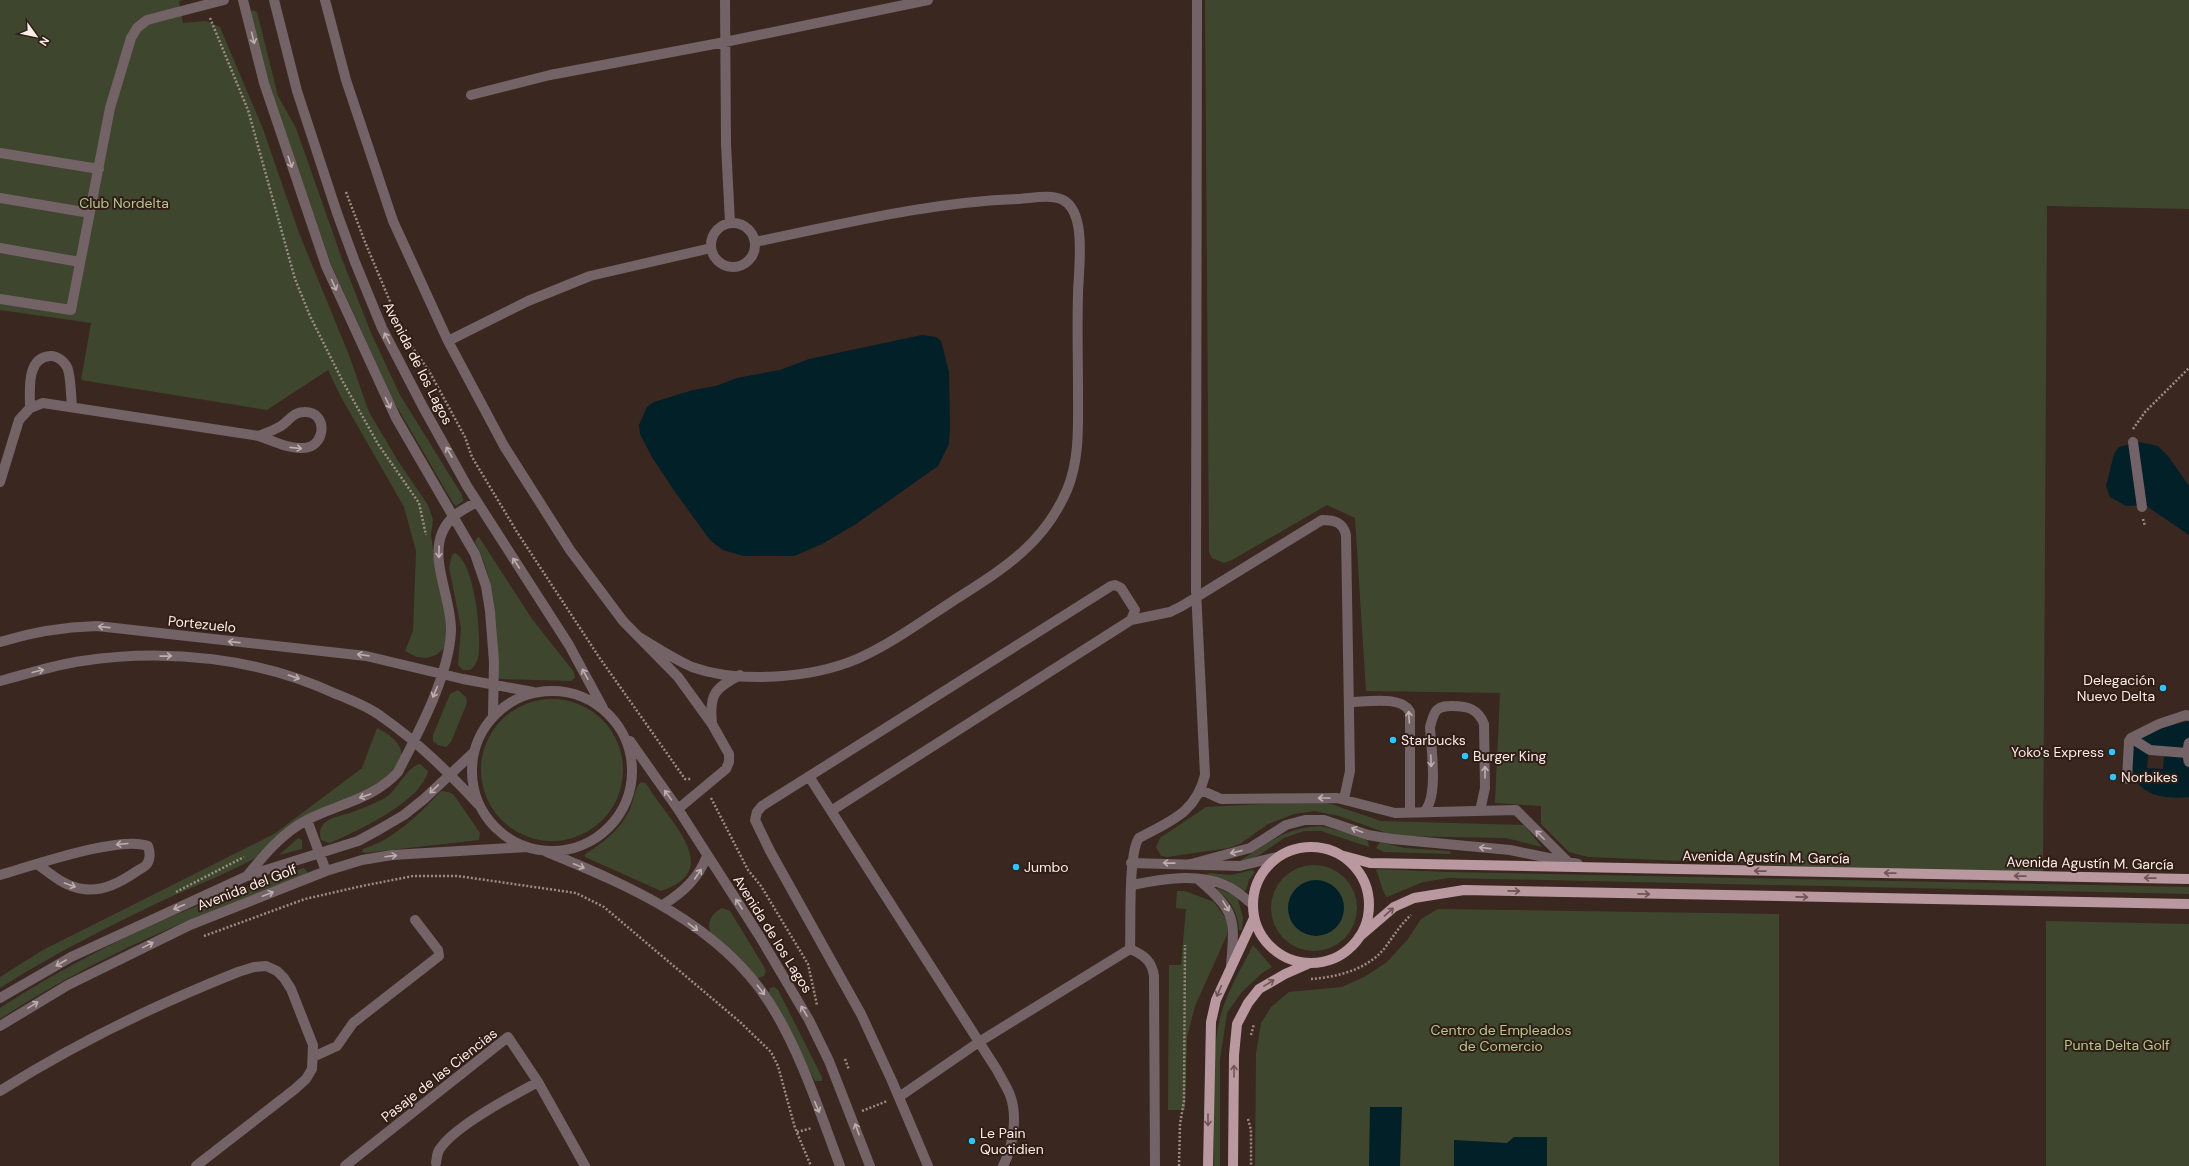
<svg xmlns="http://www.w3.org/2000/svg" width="2189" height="1166" viewBox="0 0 2189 1166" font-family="'DM Sans',sans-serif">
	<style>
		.green { fill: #3e472e }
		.water { fill: #012028 }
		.pier { fill: #3a271f }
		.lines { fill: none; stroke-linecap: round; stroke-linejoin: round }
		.path { stroke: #9c8c85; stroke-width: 2.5; stroke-dasharray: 2 2; stroke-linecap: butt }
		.minor { stroke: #736266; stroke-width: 10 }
		.major { stroke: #b998a0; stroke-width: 10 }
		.oneway { stroke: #beaeae }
		.oneway2 { stroke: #6e5454 }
		.poi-dot { fill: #26c9fe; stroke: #301d16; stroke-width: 1.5 }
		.labels { text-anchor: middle; stroke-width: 4; stroke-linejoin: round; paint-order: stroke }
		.park-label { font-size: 14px; fill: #b4c88f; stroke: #301d16 }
		.street-label { font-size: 14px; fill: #fbede8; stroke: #301d16 }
		.poi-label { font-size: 14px; fill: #fbede8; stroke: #301d16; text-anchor: start }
	</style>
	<rect width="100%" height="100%" fill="#3a271f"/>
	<!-- green -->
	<path class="green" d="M0,0H184L179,1L183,23L206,21L220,27L263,129L299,233L349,355L369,412L398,461L428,505L433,520L431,535L434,557L445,600L447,639L444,648L436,655L426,658L417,657L405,651L413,631L416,551L404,507L341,397L328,370L267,410L81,380L91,323L0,310Z
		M1205,0H2189V209L2047,206L2043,876L1588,857L1569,852L1541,824V806L1495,803L1500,693L1366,691L1355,518L1327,505L1232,560L1224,563L1212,558L1209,552Z
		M253,10L257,12L278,96L296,128L342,259L371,333L400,395L462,495L463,501L456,506L453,503L393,400L331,264L274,102L251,12Z
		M479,537L532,619L574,672L575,678L571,681L500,679L497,677C498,630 497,585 475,542L477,538Z
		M455,553C475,562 482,637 478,658C477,663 474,667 470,670H463L458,665L461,628L449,567L452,555Z
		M458,690L466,697L467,703L451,742L446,747L438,745L433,741V735L450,694Z
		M481 770a71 71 0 1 1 142 0a71 71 0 1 1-142 0Z
		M377,728C391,735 410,748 397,766C382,788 356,792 334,805C304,821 278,846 248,862C222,875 195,886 168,898C111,925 53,954 0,988V977L43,950L274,834L362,768Z
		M420,764L428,771C421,802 357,831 330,843L321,840C315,817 341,817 355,811C364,808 372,804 381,800C397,794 405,767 420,764Z
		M641,782L646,783C664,817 728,869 661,891L585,857V854C603,843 620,830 629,811C634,802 634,788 641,782Z
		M441,791L449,792L454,795L480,833L479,840L364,853L362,852L363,849C393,840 420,814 441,791Z
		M1317,801L1331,804L1381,821L1524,825L1542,847L1506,838L1395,836L1339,816L1315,811L1294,814L1268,824L1240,844L1229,848L1167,857L1161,856L1156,847L1160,838L1206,807Z
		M1321,826L1359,836L1368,841L1369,847L1321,831H1304L1284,838L1258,856L1242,862L1241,860C1272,842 1283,828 1321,826Z
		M298,838L302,840V849L279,855Z
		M1380,842L1405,848L1450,851L1451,854L1384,852L1376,848Z
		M1271 908a43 43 0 1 1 86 0a43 43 0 1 1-86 0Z
		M304,868L308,873L305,876C199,913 94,957 0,1019V1008C91,949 200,899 304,868Z
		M1378,869L1448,872L2189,887V894L1449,878L1423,882L1387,897C1382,893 1380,878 1376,870Z
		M1252,870L1255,872L1249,880L1246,890L1243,892L1229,881L1209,875L1208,873L1231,875Z
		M1217,888L1237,896L1243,918L1242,930H1239C1238,912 1231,901 1217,890Z
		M1177,891H1185L1214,902L1227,920V935L1195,1006L1187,1037L1185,1110H1168L1169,965H1181L1186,909L1176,908Z
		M722,908L730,911L763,965L766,971L764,976L756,979C747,969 714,940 710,931C707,920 713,913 722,908Z
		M1438,909L1779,914V1166H1255L1256,1054L1261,1023L1271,1007L1289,992L1342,987L1366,976L1387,962L1408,939L1421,919Z
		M2046,921L2189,924V1166H2046Z
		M1253,945L1272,967L1262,973L1241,993L1227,1013L1220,1060V1166H1214C1215,1119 1209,1059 1221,1014C1228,989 1242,968 1253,945Z
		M774,987L778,990L822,1077V1081H815L769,993L770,988Z"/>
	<!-- water -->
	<path class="water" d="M922,335L936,337L941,341L949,372L950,427L949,444L938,466L856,524L822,544L794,556H744L723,550L710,540L675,492L652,457L640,434L639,425L647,407L654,402L693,390L716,386L737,378L780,370L809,359Z
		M2139,442L2158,446L2168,456L2189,486V535L2145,505L2126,506L2110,497L2106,486L2114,454L2119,447Z
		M2189,721V797C2162,800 2130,794 2132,760C2133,754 2132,745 2137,740C2147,731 2176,724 2189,721Z
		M1288 908a28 28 0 1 1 56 0a28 28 0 1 1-56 0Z
		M1370,1107H1402L1400,1166H1369Z
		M1514,1137H1547V1166H1454V1140L1507,1143Z"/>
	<!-- pier -->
	<path class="pier" d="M2189,737V768L2183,763V756L2164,755L2163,769L2147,768L2149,747L2183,749V743Z"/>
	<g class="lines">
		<!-- path -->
		<path class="path" d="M210,18L248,110L295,279L310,316L343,382L378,444L419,503L426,535
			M346,192L365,242L405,337L429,371L465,437L472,457L517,532L599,657L685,779H692
			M2133,429L2145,412L2189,368
			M2143,519L2145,526
			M711,798L748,870L761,886L808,964L817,1005
			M176,892L244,857
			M204,936L305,899L362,886L413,876H458L576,893L604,907L740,1022L771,1052L778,1066L795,1128L811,1166
			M1311,979C1337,977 1366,970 1384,949C1393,937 1400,925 1411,915
			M1251,1035L1254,1024
			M845,1059L849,1070
			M862,1111L887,1101
			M1248,1119L1251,1130V1166
			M797,1132L812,1128
			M1179,1166L1180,1124L1184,1101L1185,945"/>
		<!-- minor -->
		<path class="minor" d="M243,0L264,83L326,266L396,418L475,554L486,586L490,611L494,662L493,715
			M274,0L297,91L337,213L355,262L382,328L423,407L467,486L569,645L603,708
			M325,0L346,80L393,221L448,341L504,446L570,550L623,621L678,677L712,724L729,754V762L726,769L678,809
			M725,0L726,144L730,223
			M471,95L550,75L725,42L928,0
			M0,153L99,169
			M0,198L90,213
			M711 245a22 22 0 1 1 44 0a22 22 0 1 1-44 0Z
			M0,248L80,262
			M0,299L71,310L110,108L131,38L137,28L147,20L224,0
			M448,341L528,301L590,276L711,248
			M30,408C30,390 26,358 50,356C56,355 64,361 67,367C71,375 71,398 72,407
			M2133,442L2142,507
			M0,482L19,420L30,408L43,403L259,436C273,441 288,449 303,448C326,448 329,411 304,412C293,412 289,421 281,426C274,430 266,433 259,436
			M1131,620L1170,612L1182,606L1322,520C1334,520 1343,522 1346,535L1350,771L1344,799
			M639,637C656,647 673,659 692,667C739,684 812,678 857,659C891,644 922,621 953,601C1001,570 1043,546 1067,490C1080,459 1078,424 1078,391C1078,359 1077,327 1078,295C1078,272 1088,213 1063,200C1051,194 1033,198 1019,199C929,202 843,224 755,242
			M0,642C32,632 64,627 97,626L366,656L463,679L533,692
			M0,681C27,674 54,665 82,661C167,648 259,658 336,694C351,700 369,707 382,717C418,742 448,772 478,804
			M472 771a80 80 0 1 1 160 0a80 80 0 1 1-160 0Z
			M1349,702C1365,702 1402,695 1410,712V812
			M712,723C709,694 715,688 740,675
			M2131,738L2150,750L2187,753
			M630,741L678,809L760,937L809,1020L829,1061L870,1166
			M2189,743L2187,753L2189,762
			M810,778L997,1070C1001,1078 1007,1087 1010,1095C1018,1116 1013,1147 1003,1166
			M2127,779L2129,741L2131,738L2159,724L2186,715L2189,716
			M1201,790L1221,799L1337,798L1395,813L1516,810L1568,862
			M831,811L1131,620L1135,610L1121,588L1115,585L1111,586L762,806L757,812L755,820L770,851L861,1014L892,1081L928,1166
			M1424,812C1439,797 1431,748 1430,727C1432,720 1433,714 1437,710C1441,706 1447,706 1452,706C1468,706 1478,709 1484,724L1485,788L1480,811
			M307,820L326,871
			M547,852C628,885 720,925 769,1002C800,1050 820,1113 840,1166
			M1131,863L1240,866L1277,857
			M1191,864L1250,848L1286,825L1305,820H1324L1368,835L1392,839L1510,850L1578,864
			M0,875C32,866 120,835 148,846C150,852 151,858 147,864C145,867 140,869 137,871C121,882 103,892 83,889C65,887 51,874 37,864
			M247,876C264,855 282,833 307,820C338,804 374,799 398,772C418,733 449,676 451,631C452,600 430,562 442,533C449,516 462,510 477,502
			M1199,880C1236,912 1235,918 1231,966
			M1132,885C1162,879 1196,873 1225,885C1235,889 1245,898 1253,905
			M663,905C683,892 698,879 707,856
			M1130,949C1131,927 1128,852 1139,838C1170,821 1196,813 1205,775L1196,590L1197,0
			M1130,949C1144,955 1152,961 1154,976L1155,1166
			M0,998L71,957L247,876L358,841L380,829L404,815L424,799L473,753
			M0,1026L68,985L190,925L326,871L362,860L392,855L527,847
			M313,1057L337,1046L353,1023L439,956L438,950L415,920
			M0,1091C76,1043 155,1005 238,972L254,967L266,966L277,971L284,978L291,989L313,1045L312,1069L306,1079L295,1089L196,1166
			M899,1097L979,1042L1130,949
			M436,1163C437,1156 437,1151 442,1146C459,1124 512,1096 538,1082
			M345,1166L508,1037L538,1082L585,1166"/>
		<!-- major -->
		<path class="major" d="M1253 905a58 58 0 1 1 116 0a58 58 0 1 1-116 0Z
			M1344,856L1370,863L2189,879
			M1359,937L1394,907L1414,898L1464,890L2189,904
			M1208,1166L1211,1022L1216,1000L1254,918
			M1233,1166L1234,1055L1237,1024L1248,1003L1259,989L1285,974L1310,963"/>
	</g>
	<!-- one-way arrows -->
	<defs><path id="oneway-shaft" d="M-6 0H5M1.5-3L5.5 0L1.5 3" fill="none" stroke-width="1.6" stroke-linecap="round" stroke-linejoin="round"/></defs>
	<g class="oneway">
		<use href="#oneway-shaft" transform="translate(253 38) rotate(76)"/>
		<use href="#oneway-shaft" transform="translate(290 162) rotate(71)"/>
		<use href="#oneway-shaft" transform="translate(334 285) rotate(66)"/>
		<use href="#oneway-shaft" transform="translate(387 338) rotate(-117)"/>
		<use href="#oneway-shaft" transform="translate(388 403) rotate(64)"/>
		<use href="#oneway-shaft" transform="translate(296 448) rotate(6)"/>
		<use href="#oneway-shaft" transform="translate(449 452) rotate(-119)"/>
		<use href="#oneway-shaft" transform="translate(439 552) rotate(91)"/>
		<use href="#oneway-shaft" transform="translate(516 563) rotate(-123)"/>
		<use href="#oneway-shaft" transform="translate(104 627) rotate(-174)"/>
		<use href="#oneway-shaft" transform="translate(234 642) rotate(-174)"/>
		<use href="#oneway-shaft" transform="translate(363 655) rotate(-172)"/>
		<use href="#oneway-shaft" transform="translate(166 656) rotate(-1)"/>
		<use href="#oneway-shaft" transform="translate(38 671) rotate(-14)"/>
		<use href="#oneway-shaft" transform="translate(585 674) rotate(-119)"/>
		<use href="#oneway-shaft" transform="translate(294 677) rotate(19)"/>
		<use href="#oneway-shaft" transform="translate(435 692) rotate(113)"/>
		<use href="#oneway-shaft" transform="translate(1409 717) rotate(-93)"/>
		<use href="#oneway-shaft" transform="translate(1431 761) rotate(88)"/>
		<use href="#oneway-shaft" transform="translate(1485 772) rotate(-90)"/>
		<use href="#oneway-shaft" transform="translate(434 789) rotate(136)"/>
		<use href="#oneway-shaft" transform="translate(668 795) rotate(-126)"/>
		<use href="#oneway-shaft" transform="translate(365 796) rotate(161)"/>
		<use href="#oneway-shaft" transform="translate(1324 798) rotate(-180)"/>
		<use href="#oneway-shaft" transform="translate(1357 830) rotate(-159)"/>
		<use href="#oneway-shaft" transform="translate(1540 835) rotate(-135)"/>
		<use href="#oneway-shaft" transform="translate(122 844) rotate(175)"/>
		<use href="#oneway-shaft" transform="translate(1485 848) rotate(-174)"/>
		<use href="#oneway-shaft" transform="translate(1236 852) rotate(167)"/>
		<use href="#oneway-shaft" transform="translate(391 856) rotate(-7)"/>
		<use href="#oneway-shaft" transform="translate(1169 863) rotate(-179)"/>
		<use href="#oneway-shaft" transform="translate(579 866) rotate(22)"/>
		<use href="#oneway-shaft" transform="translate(698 874) rotate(-56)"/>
		<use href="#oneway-shaft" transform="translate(70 885) rotate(20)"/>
		<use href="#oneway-shaft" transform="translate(268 894) rotate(-21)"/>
		<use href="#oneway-shaft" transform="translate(739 904) rotate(-123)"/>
		<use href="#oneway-shaft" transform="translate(1226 906) rotate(58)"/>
		<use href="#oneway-shaft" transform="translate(179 907) rotate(156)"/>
		<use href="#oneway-shaft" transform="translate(693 927) rotate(37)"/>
		<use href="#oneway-shaft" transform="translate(148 945) rotate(-26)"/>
		<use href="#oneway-shaft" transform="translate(61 963) rotate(150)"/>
		<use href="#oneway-shaft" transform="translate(761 990) rotate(53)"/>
		<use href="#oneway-shaft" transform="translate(33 1005) rotate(-31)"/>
		<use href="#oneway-shaft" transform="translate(804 1011) rotate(-121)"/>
		<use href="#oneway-shaft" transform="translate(817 1107) rotate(67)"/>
		<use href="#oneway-shaft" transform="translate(857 1129) rotate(-110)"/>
	</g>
	<g class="oneway2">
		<use href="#oneway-shaft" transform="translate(1760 871) rotate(-179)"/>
		<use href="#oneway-shaft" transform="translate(1890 873) rotate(-179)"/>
		<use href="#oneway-shaft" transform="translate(2020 876) rotate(-179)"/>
		<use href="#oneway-shaft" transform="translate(2150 878) rotate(-179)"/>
		<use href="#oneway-shaft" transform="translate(1514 891) rotate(1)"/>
		<use href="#oneway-shaft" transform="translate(1644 894) rotate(1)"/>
		<use href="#oneway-shaft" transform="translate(1802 897) rotate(1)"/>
		<use href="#oneway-shaft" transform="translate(1389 912) rotate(-41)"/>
		<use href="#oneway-shaft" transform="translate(1269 983) rotate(-31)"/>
		<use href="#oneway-shaft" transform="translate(1219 991) rotate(114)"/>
		<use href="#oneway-shaft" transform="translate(1234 1071) rotate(-90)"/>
		<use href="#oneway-shaft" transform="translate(1208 1120) rotate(90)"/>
	</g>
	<!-- markers -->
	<g class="poi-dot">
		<circle cx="2163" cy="688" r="4"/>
		<circle cx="1393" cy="740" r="4"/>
		<circle cx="2112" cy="752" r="4"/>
		<circle cx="1465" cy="756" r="4"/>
		<circle cx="2113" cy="777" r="4"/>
		<circle cx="1016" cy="867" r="4"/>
		<circle cx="972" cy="1141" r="4"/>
	</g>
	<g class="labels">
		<!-- park labels -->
		<g class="park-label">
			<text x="124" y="208">Club Nordelta</text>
			<text x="1501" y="1035">Centro de Empleados<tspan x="1501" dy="16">de Comercio</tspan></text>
			<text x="2117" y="1050">Punta Delta Golf</text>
		</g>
		<!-- street labels -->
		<g class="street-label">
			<text transform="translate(418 363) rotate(63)" y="5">Avenida de los Lagos</text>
			<text transform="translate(202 624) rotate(6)" y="5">Portezuelo</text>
			<text transform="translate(1766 857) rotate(1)" y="5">Avenida Agustín M. García</text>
			<text transform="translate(2090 863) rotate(1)" y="5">Avenida Agustín M. García</text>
			<text transform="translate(247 887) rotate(-21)" y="5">Avenida del Golf</text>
			<text transform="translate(773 934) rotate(58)" y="5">Avenida de los Lagos</text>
			<text transform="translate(439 1075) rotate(-38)" y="5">Pasaje de las Ciencias</text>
		</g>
		<!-- poi labels -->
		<g class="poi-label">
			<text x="2155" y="685" text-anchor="end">Delegación<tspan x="2155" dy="16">Nuevo Delta</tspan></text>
			<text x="1401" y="745">Starbucks</text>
			<text x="2104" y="757" text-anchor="end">Yoko's Express</text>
			<text x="1473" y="761">Burger King</text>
			<text x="2121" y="782">Norbikes</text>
			<text x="1024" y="872">Jumbo</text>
			<text x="980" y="1138">Le Pain<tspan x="980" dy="16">Quotidien</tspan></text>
		</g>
	</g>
	<!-- north arrow -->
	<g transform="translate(36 36) rotate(123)" stroke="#301d16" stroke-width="3" paint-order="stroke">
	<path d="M0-3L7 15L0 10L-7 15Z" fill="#fbede8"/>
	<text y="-6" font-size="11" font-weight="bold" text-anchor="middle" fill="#fbede8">N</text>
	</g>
</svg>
